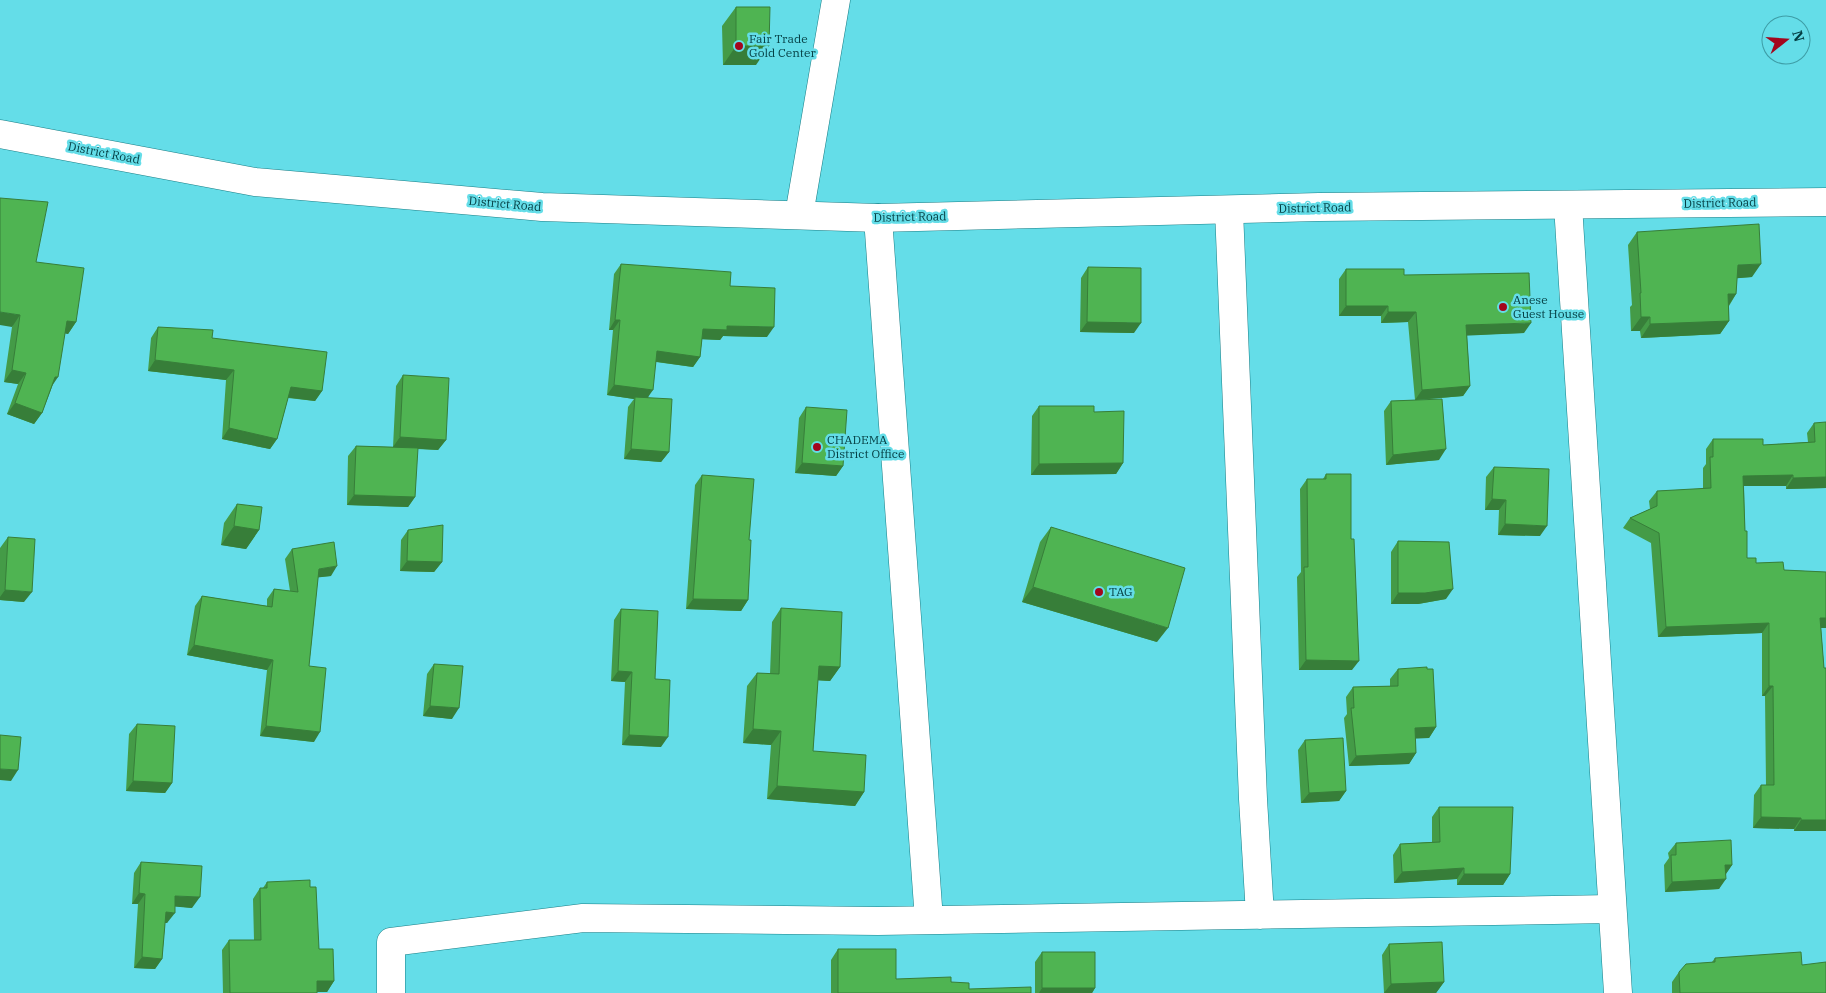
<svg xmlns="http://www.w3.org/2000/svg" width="1826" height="993" viewBox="0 0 1826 993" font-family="'IBM Plex Serif',serif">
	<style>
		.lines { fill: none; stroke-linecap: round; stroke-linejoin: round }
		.street-casing { stroke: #187e86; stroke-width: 29 }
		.secondary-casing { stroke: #187e86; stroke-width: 29 }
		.street { stroke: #fff; stroke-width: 28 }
		.secondary { stroke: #fff; stroke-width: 28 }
		.wall { fill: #449b47 }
		.shaded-wall { fill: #377e39 }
		.building { fill: #4fb452; stroke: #377e39 }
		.poi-dot { fill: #a3061d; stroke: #64dde8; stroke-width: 2 }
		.labels { text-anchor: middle; stroke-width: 5; stroke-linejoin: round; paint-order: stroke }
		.poi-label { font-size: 12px; fill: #043d42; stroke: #64dde8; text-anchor: start }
		.street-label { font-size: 12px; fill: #043d42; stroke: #64dde8 }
	</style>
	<rect width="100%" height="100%" fill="#64dde8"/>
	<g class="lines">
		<defs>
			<path id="street" d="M1568,205L1618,993
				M1229,210L1253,799L1260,915
				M799,215L836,0
				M878,218L929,920
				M391,993V942L583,918L878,921L1612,909"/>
			<path id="secondary" d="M0,134L255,182L542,207L878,218L1319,207L1826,202"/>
		</defs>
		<!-- street casing -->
		<use href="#street" class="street-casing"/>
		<!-- secondary casing -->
		<use href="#secondary" class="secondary-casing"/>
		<!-- street -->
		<use href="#street" class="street"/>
		<!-- secondary -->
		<use href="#secondary" class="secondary"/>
	</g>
	<!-- wall -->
	<path class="wall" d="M736,7L756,65H723L722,26Z
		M1637,232L1752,277L1737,278L1736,294L1729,306V321L1720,334L1641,338L1640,331H1631L1630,307L1632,305L1628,245Z
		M36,262L76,322L68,334L65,333L52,387L42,413L34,424L7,414L18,384L4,382L12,327Z
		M621,264L730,286L767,337L723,336L720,340L702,339L700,357L693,367L656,362L648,398L669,452L661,462L624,459L628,407L634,399L607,395L613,330H609L614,274Z
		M1088,267L1134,333L1080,332L1081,278Z
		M1346,269L1404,275L1524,333L1467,335L1470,386L1463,396L1418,400L1439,460L1386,465L1384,411L1391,401L1415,400L1408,322L1381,323V316H1339V279Z
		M158,327L212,338L322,391L315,401L288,398L277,439L270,449L222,439L226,380L148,371L151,338Z
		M403,375L446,440L438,450L417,449L415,497L408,507L347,505L348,456L356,446L393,447L396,386Z
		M1039,406L1094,412L1123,463L1116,474L1031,475L1032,416Z
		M806,407L843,466L836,476L795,473L799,418Z
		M1814,423L1826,488L1786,489V486H1744L1745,531L1747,558L1756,563L1784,570L1826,572V628H1821L1824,668H1826V831H1794V829L1753,828L1754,795L1761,785H1766L1765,696H1762V633L1658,637L1651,543L1623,528L1630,518L1650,509L1649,501L1657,491L1703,489V468L1706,464V449L1713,439L1763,445L1808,442L1807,433Z
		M1494,467L1540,536L1498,535L1499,510H1485L1486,477Z
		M1326,474L1351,539L1352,670H1299L1297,577L1301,572L1300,489L1307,479H1323Z
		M702,475L749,540L748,600L741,611L686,609L695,485Z
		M237,504L259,530L246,549L221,545L224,523Z
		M1051,527L1157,642L1022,602L1040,542Z
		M408,530L442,562L434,572L400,571L401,540Z
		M8,537L24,602L0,600V548Z
		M1398,541L1446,599L1418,604H1391V552Z
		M292,549L331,576L318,577L309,666L314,742L260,736L267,670L187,655L195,606L202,596L267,606V599L274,589L290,591L285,559Z
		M781,608L840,667L830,681L818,680L813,751L864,792L855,806L767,799L771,745L743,743L747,686L757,673L770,674L772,622Z
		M621,609L655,679L661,747L622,745L625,682L611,681L614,620Z
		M434,664L452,719L423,716L427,674Z
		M1398,669L1436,727L1429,738H1415L1416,753L1409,764L1349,766L1344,718L1347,714L1346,697L1353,687L1390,686V679Z
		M137,724L172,783L165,793L126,791L129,734Z
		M1305,740L1346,791L1339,801L1301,803L1298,750Z
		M1439,807L1510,874L1503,885H1457V879L1394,883L1393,855L1400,844L1432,842V817Z
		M1676,843L1732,865L1726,874L1719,889L1665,892L1664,865L1669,858L1668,853Z
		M141,862L192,908L175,906L167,923H165L162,959L155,969L134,968L138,904H132L134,873Z
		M267,882L310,887L319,949L334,981L327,992H317V993H223L222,950L229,940H254L253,899L260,888H263Z
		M1389,944L1444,982L1436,993H1384L1382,955Z
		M838,949L896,979L951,982L969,989L1031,993H831V960Z
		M1042,952L1095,988L1092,993H1035V962Z
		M1715,958L1802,965L1826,993H1672V982L1679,972L1712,962Z"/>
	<!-- shaded-wall -->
	<path class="shaded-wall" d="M736,46H769L756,65H723Z
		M1761,264L1752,277L1728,279L1738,265Z
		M1728,294H1736L1727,308Z
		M1346,306H1388L1381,316H1339Z
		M0,312L20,315L12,327L0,325Z
		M1388,312H1416L1408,322L1381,323Z
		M1641,317H1650L1640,331H1631Z
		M615,320H620L613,330H609Z
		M67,321L76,322L68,334L58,332Z
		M1729,321L1720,334L1641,338L1650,324Z
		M1087,322L1141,323L1134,333L1080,332Z
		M1531,323L1524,333L1459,336L1466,325Z
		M727,326L774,327L767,337L723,336L720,340L696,339L703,329Z
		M657,351L700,357L693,367L651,361Z
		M155,360L234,370L226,380L148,371Z
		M12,370L26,373L18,384L4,382Z
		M55,377H58L50,389Z
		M614,385L653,390L646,400L635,397L634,399L607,395Z
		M1470,386L1463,396L1415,400L1422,390Z
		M291,387L322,391L315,401L284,397Z
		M15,403L42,413L34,424L7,414Z
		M229,428L277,439L270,449L222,439Z
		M400,437L446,440L438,450L393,447Z
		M631,449L669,452L661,462L624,459Z
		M1446,449L1439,460L1386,465L1393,455Z
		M802,463L843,466L836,476L795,473Z
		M1123,463L1116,474L1031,475L1039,464Z
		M1793,475L1786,486H1736L1743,476Z
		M1826,477V488L1786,489L1793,478Z
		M354,495L415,497L408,507L347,505Z
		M1492,499L1506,500L1499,510H1485Z
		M1505,524L1547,526L1540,536L1498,535Z
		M234,526L259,530L246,549L221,545Z
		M407,561L442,562L434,572L400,571Z
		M337,566L331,576L313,578L319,569Z
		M1033,587L1168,628L1157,642L1022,602Z
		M1453,589L1446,599L1418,604H1391L1398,593Z
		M5,590L32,592L24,602L0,600V597Z
		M693,599L748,600L741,611L686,609Z
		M1820,618H1826V628H1813Z
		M1769,623L1762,633L1658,637L1666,627Z
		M194,645L273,660L267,670L187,655Z
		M1306,660L1359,661L1352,670H1299Z
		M819,666L840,667L830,681L810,680Z
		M618,671L632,672L625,682L611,681Z
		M1769,686H1773L1765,696H1762Z
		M430,706L459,708L452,719L423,716Z
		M266,726L320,732L314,742L260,736Z
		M1436,727L1429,738L1407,739L1415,728Z
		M753,729L781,731L771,745L743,743Z
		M629,735L668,737L661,747L622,745Z
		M1416,753L1409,764L1349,766L1356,756Z
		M0,769L18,770L11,781L0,780Z
		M133,781L172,783L165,793L126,791Z
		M777,786L864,792L855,806L767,799Z
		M1346,791L1339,801L1301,803L1309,793Z
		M1761,817L1801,818L1794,829L1753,828Z
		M1801,820H1826V831H1794Z
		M1725,865H1732L1725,875Z
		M1464,868L1457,879L1394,883L1402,872Z
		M1464,874H1510L1503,885H1457Z
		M1726,879L1719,889L1665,892L1672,882Z
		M139,893L145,894L138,904H132Z
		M175,896L200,897L192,908L168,906Z
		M166,912L175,913L167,923H159Z
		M142,957L162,959L155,969L134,968Z
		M317,981H334L327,992H309Z
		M1444,982L1436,993H1384L1391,984Z
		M1042,988H1095L1092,993H1039Z"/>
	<!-- building -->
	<path class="building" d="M736,7H770L769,46H736Z
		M0,198L48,202L36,262L84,268L76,322L67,321L58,377H55L42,413L15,403L26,373L12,370L20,315L0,312Z
		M1759,224L1761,264L1738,265L1736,294H1728L1729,321L1650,324V317H1641L1640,293H1641L1637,232Z
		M621,264L731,272L730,286L775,288L774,327L727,326V330L703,329L700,357L657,351L653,390L614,385L620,320H615Z
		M1088,267L1141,268V323L1087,322Z
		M1346,269H1404V275L1529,273L1531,323L1466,325L1470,386L1422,390L1416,312H1388V306H1346Z
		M158,327L213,330L212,338L327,352L322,391L291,387L277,439L229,428L234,370L155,360Z
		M403,375L449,378L446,440L400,437Z
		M635,397L672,399L669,452L631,449Z
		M1442,399L1446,449L1393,455L1391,401Z
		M1039,406H1094V412L1124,411L1123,463L1039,464Z
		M806,407L847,410L843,466L802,463Z
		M1826,422V477L1793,478V475L1743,476L1745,531H1747V558H1756V563L1783,562L1784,570L1826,572V618H1820L1824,668H1826V820H1801V818L1761,817V785H1774L1773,686H1769V623L1666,627L1659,533L1630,518L1657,506V491L1711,488L1710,457H1713V439H1763V445L1815,442L1814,423Z
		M356,446L418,448L415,497L354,495Z
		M1494,467L1549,469L1547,526L1505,524L1506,500L1492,499Z
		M1326,474H1351V539H1354L1359,661L1306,660L1304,567H1308L1307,479H1326Z
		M702,475L754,479L749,540H751L748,600L693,599Z
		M237,504L262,507L259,530L234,526Z
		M443,525L442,562L407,561L408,530Z
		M1051,527L1185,568L1168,628L1033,587Z
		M8,537L35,539L32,592L5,590Z
		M1398,541L1449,542L1453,589L1425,593H1398Z
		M334,542L337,566L319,569L309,666L326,668L320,732L266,726L273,660L194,645L202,596L272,607L274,589L298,592L292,549Z
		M781,608L842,612L840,667L819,666L813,751L866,755L864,792L777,786L781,731L753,729L757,673L779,674Z
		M621,609L658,611L655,679L670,680L668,737L629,735L632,672L618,671Z
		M434,664L463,666L459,708L430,706Z
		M1427,667V669H1433L1436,727L1415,728L1416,753L1356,756L1351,708H1354L1353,687L1398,686V669Z
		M137,724L175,726L172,783L133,781Z
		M0,735L21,737L18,770L0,769Z
		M1343,738L1346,791L1309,793L1305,740Z
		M1439,807H1513L1510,874H1464V868L1402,872L1400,844L1440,842Z
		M1731,840L1732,865H1725L1726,879L1672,882L1671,855H1676V843Z
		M141,862L202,866L200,897L175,896V913L166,912L162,959L142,957L145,894L139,893Z
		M310,880V887H316L319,949H333L334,981H317V993H230L229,940H261L260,888H267V882Z
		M1442,942L1444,982L1391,984L1389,944Z
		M838,949H896V979L951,977V982L969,983V989L1031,987V993H838Z
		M1042,952H1095V988H1042Z
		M1801,952L1802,965L1826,962V993H1680L1679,972L1686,964L1715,962V958Z"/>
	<!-- markers -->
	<g class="poi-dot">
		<circle cx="739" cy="46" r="5"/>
		<circle cx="1503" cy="307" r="5"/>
		<circle cx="817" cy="447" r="5"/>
		<circle cx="1099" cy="592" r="5"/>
	</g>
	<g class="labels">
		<!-- poi labels -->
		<g class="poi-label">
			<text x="749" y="43">Fair Trade<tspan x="749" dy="14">Gold Center</tspan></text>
			<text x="1513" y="304">Anese<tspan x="1513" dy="14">Guest House</tspan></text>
			<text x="827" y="444">CHADEMA<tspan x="827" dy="14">District Office</tspan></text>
			<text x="1109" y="596">TAG</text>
		</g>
		<!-- street labels -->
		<g class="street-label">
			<text transform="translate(104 153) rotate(11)" y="4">District Road</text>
			<text transform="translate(1720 203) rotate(-1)" y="4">District Road</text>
			<text transform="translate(505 204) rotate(5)" y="4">District Road</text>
			<text transform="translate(1315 208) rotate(-1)" y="4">District Road</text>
			<text transform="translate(910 217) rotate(-1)" y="4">District Road</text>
		</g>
	</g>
	<!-- north arrow -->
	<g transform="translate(1786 40) rotate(73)"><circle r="24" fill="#64dde8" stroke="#3e9da6"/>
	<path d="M0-4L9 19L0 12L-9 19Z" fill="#a3061d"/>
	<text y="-8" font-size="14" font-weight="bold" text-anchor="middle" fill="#043d42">N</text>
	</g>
</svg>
